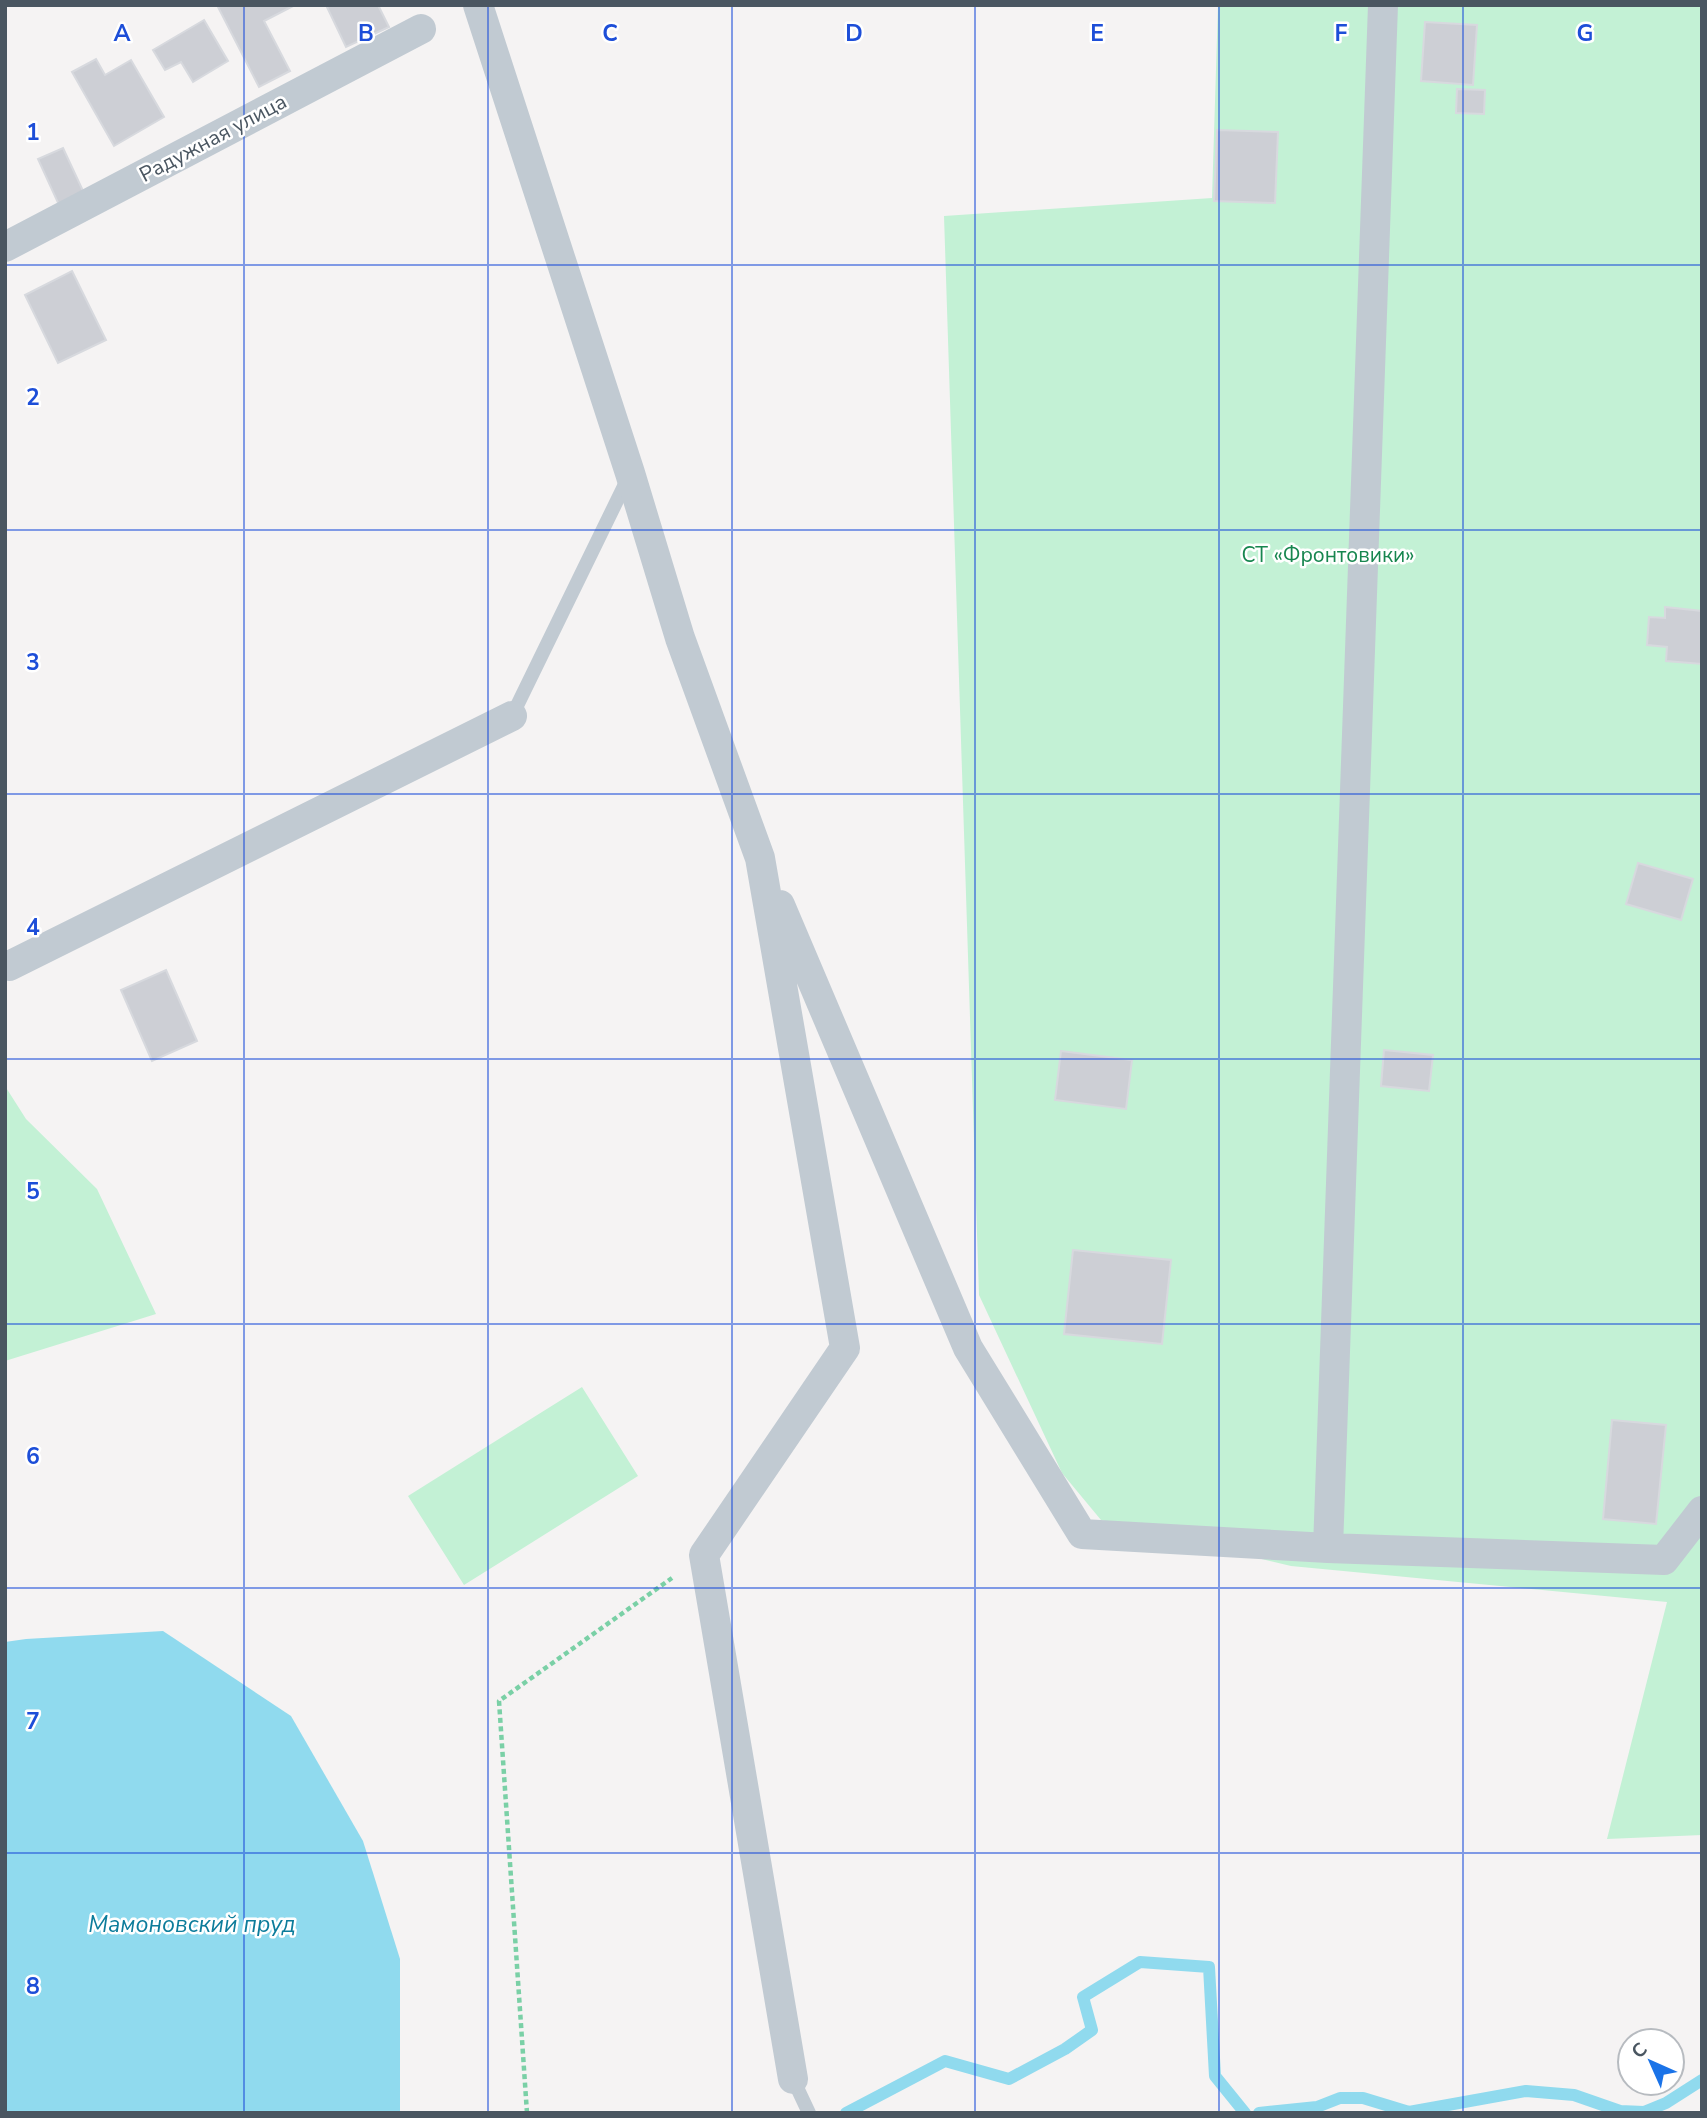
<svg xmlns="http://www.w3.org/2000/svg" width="1707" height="2118" viewBox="0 0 1707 2118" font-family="'Nunito Sans',sans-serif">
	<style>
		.green { fill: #c3f1d5 }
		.water { fill: #90daee }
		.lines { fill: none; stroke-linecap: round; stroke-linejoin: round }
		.stream { stroke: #90daee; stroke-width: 12 }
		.building { fill: #cdcfd5; stroke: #d7d9de; stroke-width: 2 }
		.path { stroke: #7ad0a6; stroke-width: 4.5; stroke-dasharray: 5 3.5; stroke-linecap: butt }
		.service { stroke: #c1cad2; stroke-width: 14 }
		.minor { stroke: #c1cad2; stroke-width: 30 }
		.grid { fill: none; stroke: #1d4ed8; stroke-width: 2; stroke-opacity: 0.55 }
		.labels { text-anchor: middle; stroke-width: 5; stroke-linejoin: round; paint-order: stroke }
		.street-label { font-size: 21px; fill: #4a5661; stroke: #fff }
		.park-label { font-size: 21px; fill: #17864f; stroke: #fff }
		.water-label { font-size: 23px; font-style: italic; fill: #0c7c9b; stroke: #fff }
		.grid-label { font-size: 23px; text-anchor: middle; font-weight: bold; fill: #1d4ed8; stroke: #fff; stroke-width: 5; stroke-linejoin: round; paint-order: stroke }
	</style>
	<rect width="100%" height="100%" fill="#f5f3f3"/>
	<!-- green -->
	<path class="green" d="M1218,5H1702V1835L1607,1839L1667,1602L1291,1566L1101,1520L1062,1473L979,1295L944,216L1212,198Z
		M5,1086L26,1119L97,1189L156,1314L5,1361Z
		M582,1387L638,1476L464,1585L408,1496Z"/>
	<!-- water -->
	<path class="water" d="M163,1631L291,1716L363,1841L400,1959V2113H5V1642L26,1639Z"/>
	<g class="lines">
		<!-- stream -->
		<path class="stream" d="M846,2113L945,2061L1009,2079L1065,2049L1092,2030L1083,1997L1140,1962L1209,1967L1215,2076L1245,2113
			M1259,2113L1317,2107L1340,2098H1363L1409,2112L1526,2091L1574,2095L1620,2111L1644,2112L1666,2103L1702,2080"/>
	</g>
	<!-- building -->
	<path class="building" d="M217,5H295L264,21L290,71L259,87Z
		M326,5H378L389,27L346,47Z
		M204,20L228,61L193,82L181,62L165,70L153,50Z
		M1425,22L1477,25L1473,85L1421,81Z
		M96,59L105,75L131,60L164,117L114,146L72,72Z
		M1457,89L1485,90L1484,114L1456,113Z
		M1217,130L1278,132L1275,203L1214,201Z
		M63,148L84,193L59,205L38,159Z
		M72,271L106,340L58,363L25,295Z
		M1665,607L1702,611V664L1666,661L1667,647L1647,645L1649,617L1665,618Z
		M1638,863L1693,879L1681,920L1626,904Z
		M166,970L197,1041L152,1061L121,990Z
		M1384,1050L1433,1055L1429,1091L1381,1086Z
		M1061,1051L1132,1060L1126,1109L1055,1100Z
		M1073,1250L1171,1260L1162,1344L1064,1334Z
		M1612,1420L1666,1425L1656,1524L1603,1519Z"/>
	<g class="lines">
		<!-- path -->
		<path class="path" d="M527,2113L499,1701L672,1578"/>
		<!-- service -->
		<path class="service" d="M512,716L628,478
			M793,2079L809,2113"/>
		<!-- minor -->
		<path class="minor" d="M478,5L630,473L680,638L760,858L845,1348L704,1555L793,2079
			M5,247L421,29
			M780,905L968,1348L1082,1534L1328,1548L1664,1560L1702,1511
			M5,965L9,966L512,716
			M1328,1548L1383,5"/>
	</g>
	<!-- grid -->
	<path class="grid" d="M244,5V2113M488,5V2113M732,5V2113M975,5V2113M1219,5V2113M1463,5V2113M5,265H1702M5,530H1702M5,794H1702M5,1059H1702M5,1324H1702M5,1588H1702M5,1853H1702"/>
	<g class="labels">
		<!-- street labels -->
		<g class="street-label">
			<text transform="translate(213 138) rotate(-28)" y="7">Радужная улица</text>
		</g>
		<!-- park labels -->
		<g class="park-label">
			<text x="1328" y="562">СТ «Фронтовики»</text>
		</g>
		<!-- water labels -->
		<g class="water-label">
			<text x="192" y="1932">Мамоновский пруд</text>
		</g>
	</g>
	<g class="grid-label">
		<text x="122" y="41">A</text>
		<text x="366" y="41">B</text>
		<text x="610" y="41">C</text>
		<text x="854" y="41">D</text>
		<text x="1097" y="41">E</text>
		<text x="1341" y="41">F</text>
		<text x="1585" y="41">G</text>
		<text x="33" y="140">1</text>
		<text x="33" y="405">2</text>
		<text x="33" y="670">3</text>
		<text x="33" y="935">4</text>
		<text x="33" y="1199">5</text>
		<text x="33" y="1464">6</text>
		<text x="33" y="1729">7</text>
		<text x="33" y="1994">8</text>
	</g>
	<!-- border -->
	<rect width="1707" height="2118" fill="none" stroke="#4a5661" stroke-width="14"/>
	<!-- north arrow -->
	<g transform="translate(1651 2062) rotate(315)"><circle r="33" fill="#ffffff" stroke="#b7bbc0" stroke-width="2"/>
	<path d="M0-5L12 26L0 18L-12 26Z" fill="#1a73e8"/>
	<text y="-10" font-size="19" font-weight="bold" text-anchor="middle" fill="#4a5661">С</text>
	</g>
</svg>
